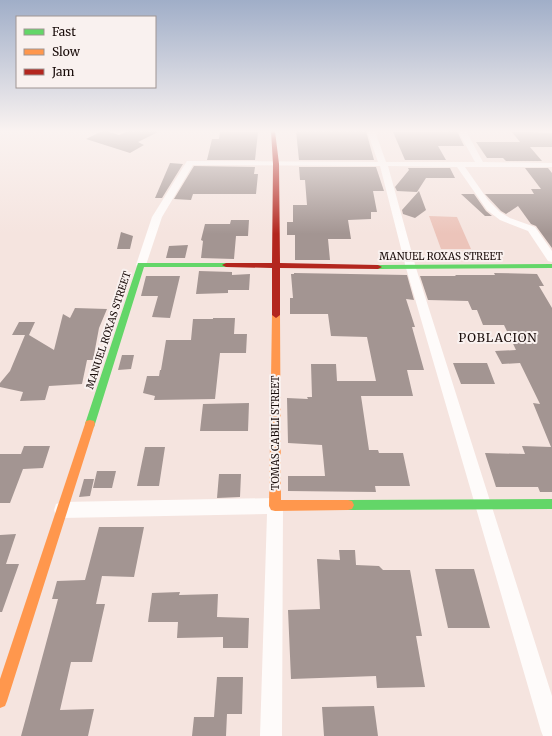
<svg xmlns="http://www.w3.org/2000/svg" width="552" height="736" viewBox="0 0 552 736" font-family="Merriweather,serif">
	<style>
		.green { fill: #ecc4ba }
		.building { fill: #a39592 }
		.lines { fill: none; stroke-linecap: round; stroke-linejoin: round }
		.street { fill: #fefbfa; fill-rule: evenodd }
		.fast { fill: #63d668; fill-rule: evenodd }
		.slow { fill: #ff974d; fill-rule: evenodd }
		.jam { fill: #b3261e; fill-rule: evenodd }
		.labels { text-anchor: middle; stroke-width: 4; stroke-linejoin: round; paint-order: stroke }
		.street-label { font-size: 10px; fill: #180b09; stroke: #f9f1ef }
		.quarter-label { font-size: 12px; letter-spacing: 1px; fill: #180b09; stroke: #f9f1ef }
	</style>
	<rect width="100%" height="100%" fill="#f5e4df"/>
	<!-- green -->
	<path class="green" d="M429,216L457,217L471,249H441Z"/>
	<!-- building -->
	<path class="building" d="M102,131H107L119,135L128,131H160L138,142L144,145L130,153L86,139Z
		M220,131L258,132L255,160H207L212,139H219Z
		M296,131H366L374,160H299Z
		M457,131L464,146H438L446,160H405L393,132Z
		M511,131L552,133V147H530L542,161H506L503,158H487L476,142H520Z
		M170,163L183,164L162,198H155Z
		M194,166L255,167L254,174H258L256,194H193L191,200L174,199Z
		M299,167H376L384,191H373L377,212H371V219L348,220L351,239H328L330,260H295V235H287V222H293V205H307L305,180H300Z
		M408,168H450L455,178H426L417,192L397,191L395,187L409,170Z
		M525,168H548L552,173V248L536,226L531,224L518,206L506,214L501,211L485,194H534L531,189H541Z
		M419,191L426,210L415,218L403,214L402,210Z
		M461,194H474L486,211L492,216H485Z
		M231,220H249L248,236H236L234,259L201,258L203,241L201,240L205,224H230Z
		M121,232L133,236L130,249H117Z
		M188,245L185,258H166L169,246Z
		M199,271L232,272V275L250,274L249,290H228V293L196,294Z
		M294,273L407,275L414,300L406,299L415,327H412L424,370H407L413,396H361L369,450H378L379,453H403L410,486H375L376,492L288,491V476H325L322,445L288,443L287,398L308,399L307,397H312L311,364H336L337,381H376L367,337L331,336L328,314H290V298H293L291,274H294Z
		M494,273L537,274L544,286H539L552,308V492H540L538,487H496L485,453L525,454L522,446L551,447L533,403L540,404L520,363L502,364L495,351L516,350L504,325H483L477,310H472L468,301L428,300L420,276H456L455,275H495Z
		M146,276H180L170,318L152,317L158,296H141Z
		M75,308L107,309L99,328L93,360H87L82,384L49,386L45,400L20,401L23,392L0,387V383L10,371L25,335H12L19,322H35L29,335L54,350L63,314L70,318Z
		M213,318H235L234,334H247L246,353H220L215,399L154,400L155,396L143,393L147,376H159L160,370H161L166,340H191L193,319H213Z
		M122,355H134L131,369L118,370Z
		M453,363H487L495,384H461Z
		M249,403L248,431H200L203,404Z
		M24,446H50L43,468L23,469L10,503H0V454H21Z
		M145,447H165L159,486H137Z
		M97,471H116L112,488H93Z
		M219,474H241L240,497L217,498Z
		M84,479H94L90,496L79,497Z
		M99,527H144L134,577L102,576L96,604H105L92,662H71L60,710L94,709L88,736H21L58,599H52L57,581L85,580Z
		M16,534L6,564H19L2,612H0V535Z
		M339,550H355L356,565L379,566L383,570H410L422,636H416L425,687L377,688L376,676L291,679L288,610L320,609L317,559L340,560Z
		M435,569H474L490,628H448Z
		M180,592L179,595L218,594L217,617L249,618L248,648H223V637L177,638L178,622H148L152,593Z
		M217,677H243L242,714H227L226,736H192L194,717H214Z
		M374,706L378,736H324L322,707Z"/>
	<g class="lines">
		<!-- street -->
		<path class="street" d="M367,131H375L386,162H475L458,131H466L483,162L552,163V167H465L488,200L500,212L510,218L535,227L552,251V262L548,261L528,231L500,220L487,210L457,167L388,166L416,268L552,696V736H543L541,731L406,268L380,166L193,165L162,217L146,265L141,268L136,265L152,217L187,161L378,162Z
			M275,498L281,500L283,506L282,736H260L267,514L62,518L56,516L54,510L56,504L62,502Z"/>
		<!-- fast -->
		<path class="fast" d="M138,263H226L230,265L226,267H144L95,424L94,427L90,428L86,427L85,424Z
			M552,264V268L378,269L374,267L378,265Z
			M552,499V509L348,510L344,509L342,505L344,501L348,500Z"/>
		<!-- slow -->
		<path class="slow" d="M276,312L280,315L281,500H348L352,501L354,505L352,509L348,510L275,511L271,510L269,506L272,315Z
			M90,420L94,421L95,424L7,701L5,706L0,708V679L86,421Z"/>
		<!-- jam -->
		<path class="jam" d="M271,131H275L279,164L280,263L378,265L382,267L378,269L280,268V315L276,318L272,315V268L226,267L222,265L226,263H272L273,164Z"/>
	</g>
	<!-- sky -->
	<linearGradient id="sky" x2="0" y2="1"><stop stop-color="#a0aec8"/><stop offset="0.56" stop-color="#faf3f1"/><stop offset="1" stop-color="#faf3f1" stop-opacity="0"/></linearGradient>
	<rect width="552" height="234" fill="url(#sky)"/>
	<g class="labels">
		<!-- street labels -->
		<g class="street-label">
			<text x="441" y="260">MANUEL ROXAS STREET</text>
			<text transform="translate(108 330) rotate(-72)" y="4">MANUEL ROXAS STREET</text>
			<text transform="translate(275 433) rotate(-90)" y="4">TOMAS CABILI STREET</text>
		</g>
		<!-- quarter labels -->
		<g class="quarter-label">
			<text x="498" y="342">POBLACION</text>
		</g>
	</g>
	<!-- legend -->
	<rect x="16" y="16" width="140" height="72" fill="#f9f1ef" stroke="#9f9593"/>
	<rect x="24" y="29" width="20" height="6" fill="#63d668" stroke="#9f9593"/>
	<text x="52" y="36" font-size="12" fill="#180b09">Fast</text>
	<rect x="24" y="49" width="20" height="6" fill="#ff974d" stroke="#9f9593"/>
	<text x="52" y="56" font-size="12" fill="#180b09">Slow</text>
	<rect x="24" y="69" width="20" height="6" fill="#b3261e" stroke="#9f9593"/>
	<text x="52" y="76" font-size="12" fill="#180b09">Jam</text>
</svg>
